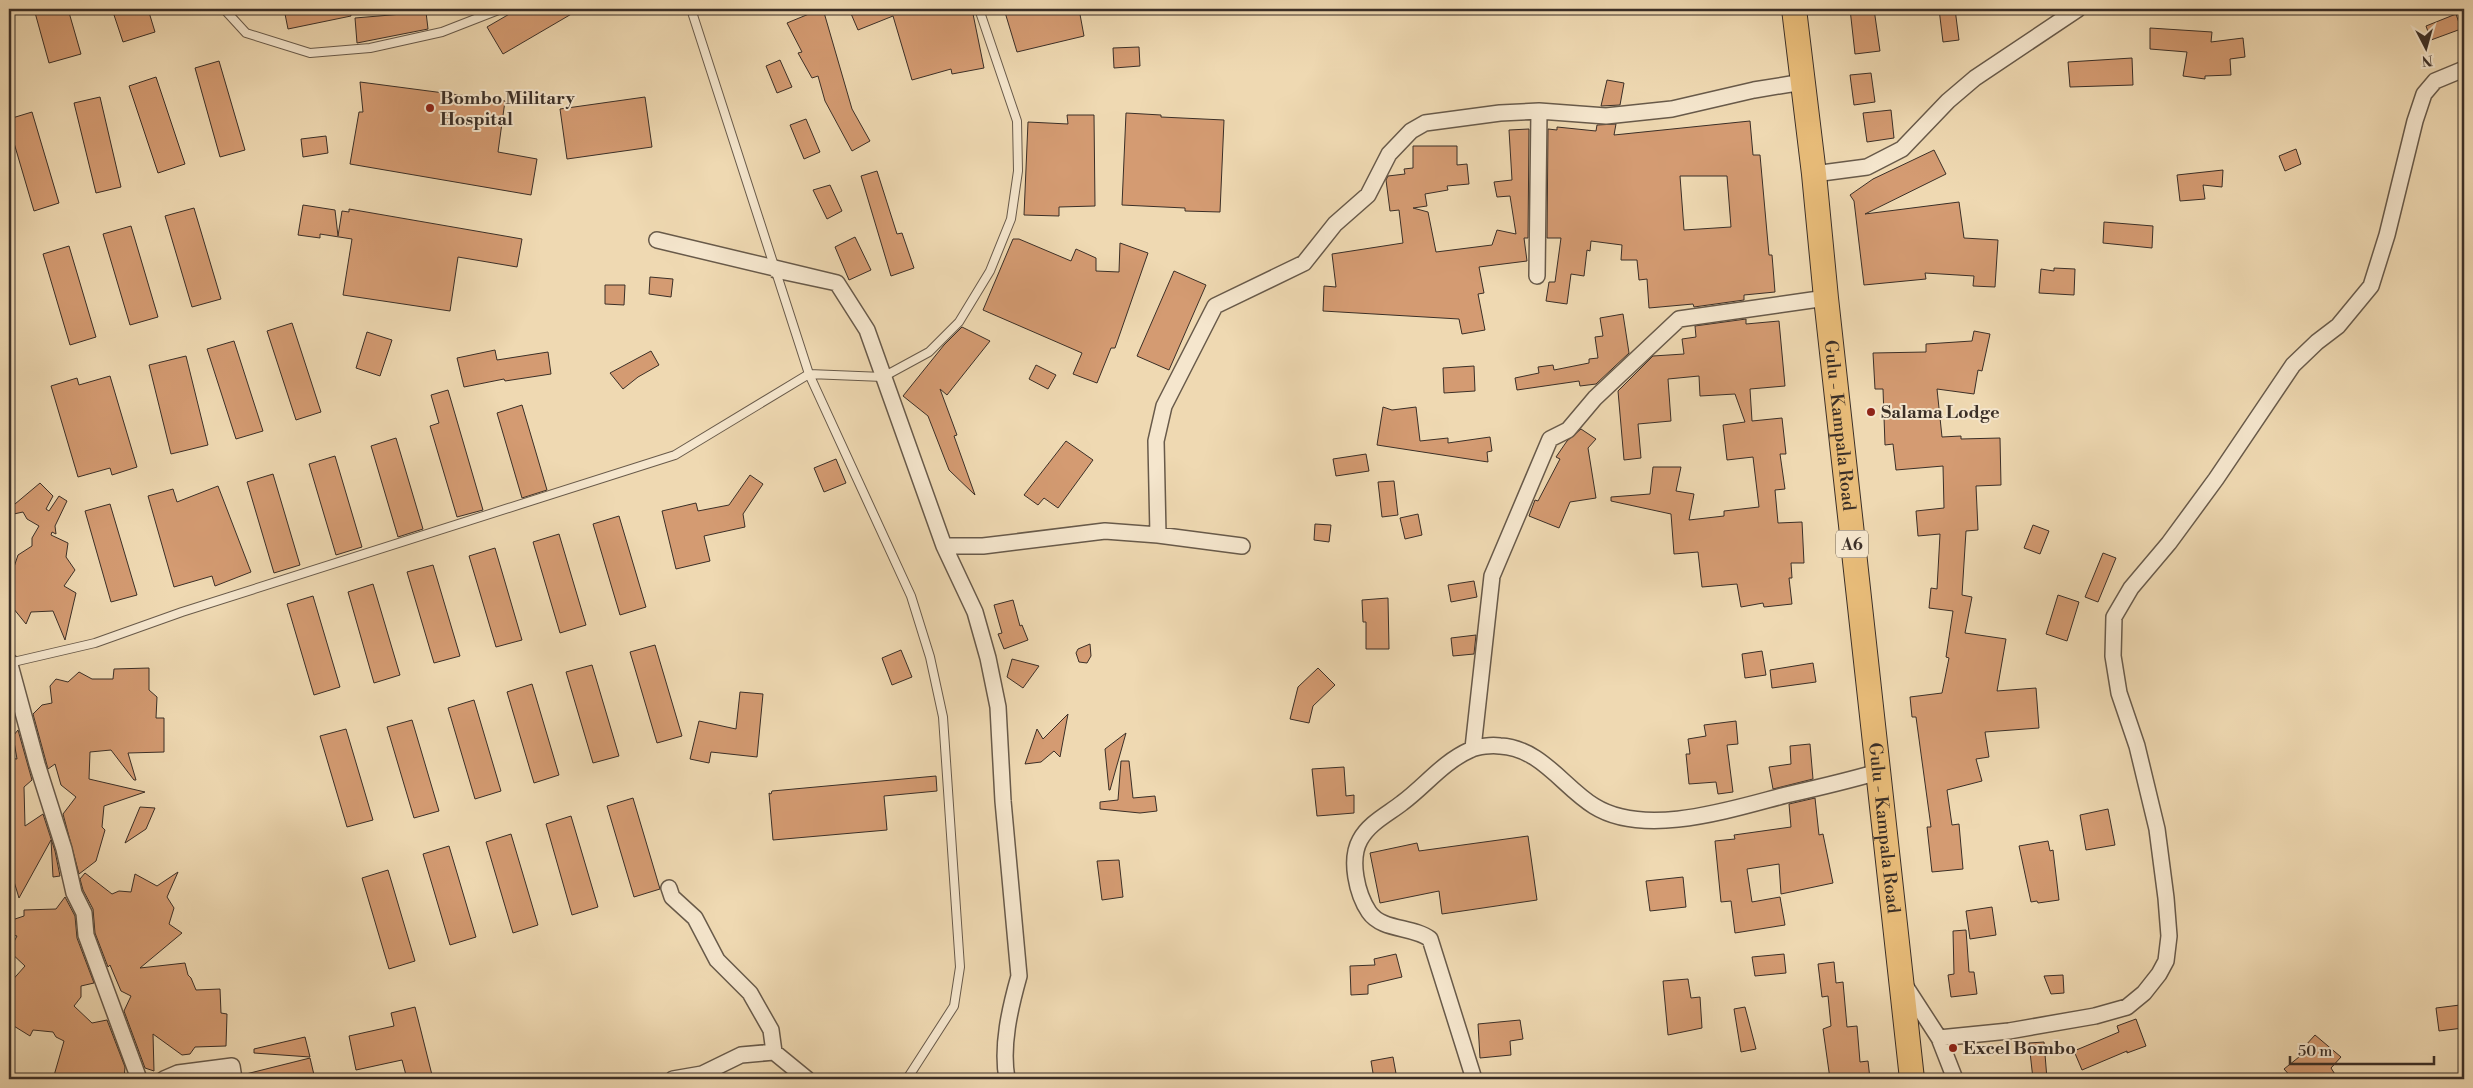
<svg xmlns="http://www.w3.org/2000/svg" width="2473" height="1088" viewBox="0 0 2473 1088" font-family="'Libre Bodoni',serif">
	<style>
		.building { fill: #d49b72; stroke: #3b2f27; fill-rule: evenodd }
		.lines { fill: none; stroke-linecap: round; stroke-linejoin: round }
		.lane-casing { stroke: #685a4a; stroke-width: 10 }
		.street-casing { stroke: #685a4a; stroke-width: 18 }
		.primary-casing { stroke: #3b2f27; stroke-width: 26 }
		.lane { stroke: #f5e6cd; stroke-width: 8 }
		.street { stroke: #f5e6cd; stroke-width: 15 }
		.primary { stroke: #e8bc79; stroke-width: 24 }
		.poi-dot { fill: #8f2418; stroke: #f5e6cd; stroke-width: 2 }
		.labels { text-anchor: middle; stroke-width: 4; stroke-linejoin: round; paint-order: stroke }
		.shield { fill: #f5e6cd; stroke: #736659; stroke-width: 1 }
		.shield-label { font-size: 16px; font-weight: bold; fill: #3b2f27 }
		.poi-label { font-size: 18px; font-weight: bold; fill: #3b2f27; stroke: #f5e6cd; text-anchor: start }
		.street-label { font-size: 18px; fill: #3b2f27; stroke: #f5e6cd }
	</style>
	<rect width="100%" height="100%" fill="#efd9b2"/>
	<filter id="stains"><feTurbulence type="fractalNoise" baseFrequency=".004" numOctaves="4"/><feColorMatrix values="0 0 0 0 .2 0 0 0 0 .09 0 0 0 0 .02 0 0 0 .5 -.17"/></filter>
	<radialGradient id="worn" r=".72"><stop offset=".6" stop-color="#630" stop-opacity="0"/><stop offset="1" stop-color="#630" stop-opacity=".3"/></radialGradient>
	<!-- building -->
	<path class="building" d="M34,9H68L81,54L49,63Z
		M112,9H148L155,32L123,42Z
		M284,9H350L351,16L288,29Z
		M518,9H580L503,54L487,27Z
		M821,9H823L852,109L870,141L852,151L825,101L818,76L812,78L798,53L802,52L787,23Z
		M849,9H972L984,68L952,74L951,69L912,80L893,16L858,30Z
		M1004,9H1079L1084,36L1017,52Z
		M1850,9H1874L1880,51L1855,54Z
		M1939,9H1955L1959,40L1943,42Z
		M426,12L428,29L357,43L355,18Z
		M2456,14L2461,29L2431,40L2426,26Z
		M2150,28L2212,32L2211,42L2243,38L2245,57L2230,59L2231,75L2205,76V79L2183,76L2187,52L2150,49Z
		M1139,47L1140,66L1114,68L1113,48Z
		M2132,58L2133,85L2070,87L2068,62Z
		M780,60L792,87L777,93L766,66Z
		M219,61L245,150L220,157L195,68Z
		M1871,73L1875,102L1854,105L1850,75Z
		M156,77L185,164L158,173L129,86Z
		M1607,80L1624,83L1620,105L1601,106Z
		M360,82L505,101L498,152L537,159L531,195L350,164L359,112H363Z
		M100,97L121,187L96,193L74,103Z
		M645,97L652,147L567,159L560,109Z
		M1891,110L1894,138L1867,142L1863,113Z
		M32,112L59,203L34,211L9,126V119Z
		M1126,113L1161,115V117L1224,120L1220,212L1185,211V208L1122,205Z
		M1067,115H1094L1095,206L1059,207V216L1024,215L1028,122L1068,124Z
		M806,119L820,152L804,159L790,125Z
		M1750,121L1753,155H1760L1769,255H1772L1775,292L1744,295V300L1694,307L1693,304L1649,308L1647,279L1639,280L1637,260H1621L1622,245L1591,241L1590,251L1587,250L1584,276L1571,274L1567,304L1546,301L1549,282H1555L1561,238H1547L1548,129L1557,130V127L1596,131L1597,125L1616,124L1614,135ZM1680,176H1727L1731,227L1684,230Z
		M1529,129L1528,238H1524L1527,261L1479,267L1484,293L1478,294L1485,330L1462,334L1459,319L1323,311L1324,286L1336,287L1332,254L1403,243L1399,210L1390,211L1386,180L1388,176L1405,174L1404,169L1413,168V146H1457V165L1467,164L1469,184L1447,186L1448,190L1425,194L1427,206L1413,208L1428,212L1436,252L1492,245L1497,230L1516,234L1510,196L1497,197L1494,182L1512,180L1509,130Z
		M326,136L328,153L303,157L301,139Z
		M2296,149L2301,164L2285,171L2279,156Z
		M1934,150L1946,174L1865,214L1959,202L1964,238L1998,240L1995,287L1973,286L1974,276L1925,273L1926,279L1864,285L1854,201L1850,195L1873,179Z
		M2223,170L2222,187L2203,185L2205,199L2180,201L2177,175Z
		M877,171L897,234L902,233L914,268L891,276L861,176Z
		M830,185L842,211L827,219L813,190Z
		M303,205L335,210L338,236L342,211L349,212V209L522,239L517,267L458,257L450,311L343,295L352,239L320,234V238L298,235Z
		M194,208L221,299L192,307L165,216Z
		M2104,222L2153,226L2152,248L2103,243Z
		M131,226L158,317L130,325L103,234Z
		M855,237L871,270L849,280L835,247Z
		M1013,239H1019L1071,261L1076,249L1096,258V271L1119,272L1120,243L1148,253L1115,348H1111L1097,383L1073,374L1082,353L983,310Z
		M69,246L96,337L70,345L43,254Z
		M2054,268L2075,269L2074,295L2039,293L2041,269L2054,271Z
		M1174,271L1206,285L1169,370L1137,356Z
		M650,277L673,279L671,297L649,294Z
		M605,285H625L624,305L605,304Z
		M1623,314L1629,353L1596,384L1580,386L1579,381L1517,390L1515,378L1539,373L1538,367L1553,365L1554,370L1589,363V359L1598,358L1595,337L1603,336L1600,318Z
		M1746,319V324L1779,321L1785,386L1750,389L1752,421L1782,418L1786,454H1780L1785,489L1775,490L1778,523L1802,522L1804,563H1791L1792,578H1789L1792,604L1764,607L1763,603L1741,607L1737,584L1702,587L1698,552L1674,554L1671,514L1611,501V497L1650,494L1653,467H1681L1676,491L1694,494L1689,520L1724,516V511L1759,507L1753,457L1727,460L1723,425L1745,422L1735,394L1700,396L1699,376L1668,379L1671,421L1638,424L1641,458L1624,460L1618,391L1653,356L1684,354L1682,339L1696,337L1695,326Z
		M292,323L321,412L296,420L267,331Z
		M962,327L990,341L947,395L940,389L957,435L954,436L975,495L949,470L928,416L903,396L944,345Z
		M1974,331L1990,334L1982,371L1978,370L1974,394L1937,389L1942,437L1961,436V439L2000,438L2001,485L1976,486L1978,530L1966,531L1962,595L1972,597L1965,633L2006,639L1997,691L2036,688L2039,728L1985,732L1989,757L1976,759L1982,781L1947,790L1952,825L1959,824L1963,869L1932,872L1927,827H1931L1916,717H1912L1910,697L1942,693L1949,658L1946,657L1953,611L1929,608L1931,588L1937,589L1940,534L1918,536L1916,511L1944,508L1943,466L1896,470L1893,444L1885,445L1883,389H1875L1873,353L1926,352V344L1972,341Z
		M367,332L392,340L380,376L356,368Z
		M234,341L263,431L236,439L207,349Z
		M495,350L497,360L548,352L551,374L505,381L504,379L464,387L457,358Z
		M651,351L659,365L638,377L623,389L610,373Z
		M186,356L208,445L171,454L149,365Z
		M1036,365L1056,375L1048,389L1029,379Z
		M1474,366L1475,391L1444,393L1443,368Z
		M110,376L137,467L112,475L110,468L78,477L51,386L77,378L79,385Z
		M448,390L483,510L457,517L430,426L439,423L431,395Z
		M522,405L547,490L522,498L497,413Z
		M1383,407L1392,410L1416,407L1420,441L1448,438V443L1490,437L1492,451L1487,452L1488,462L1377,445Z
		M1581,429L1596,439L1588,448L1596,498L1570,502L1559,528L1529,516L1535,500L1538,501L1560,459L1556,457L1567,441Z
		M396,438L423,529L398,537L371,446Z
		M1066,441L1093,460L1058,508L1044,498L1038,505L1024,495Z
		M1366,454L1369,471L1336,476L1333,459Z
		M335,456L362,547L336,555L309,464Z
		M836,459L846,483L824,492L814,468Z
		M273,474L300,565L274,573L247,482Z
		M750,475L763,484L743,514L745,527L704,536L710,561L676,569L662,511L696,503L698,511L729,505Z
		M1394,481L1398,515L1382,517L1378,482Z
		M40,483L53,496L46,509L49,511L59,496L67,501L55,526L56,534L52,532L51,535L68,543L66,557L75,570L64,586L76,593L65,640L53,611L31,612L26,624L9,603V569L13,570L18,555L32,546V538L39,526L27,519L23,512L9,515V509Z
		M218,486L251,572L215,586L212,576L174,587L148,496L173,489L177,502Z
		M110,504L137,595L111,602L85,511Z
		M1418,514L1422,535L1405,539L1400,518Z
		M619,516L646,607L620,615L593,524Z
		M1315,524L1331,525L1329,542L1314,540Z
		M2033,525L2049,531L2040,554L2024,548Z
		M559,534L586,625L560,633L533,542Z
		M495,548L522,640L496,647L469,556Z
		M2103,553L2116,558L2098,602L2085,597Z
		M433,565L460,656L434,663L407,572Z
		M1474,581L1477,597L1451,602L1448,585Z
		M373,584L400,675L374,683L348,592Z
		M2058,595L2079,602L2067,641L2046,634Z
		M313,596L340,687L314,695L287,604Z
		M1388,598L1389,649H1366V622H1363L1362,600Z
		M1013,600L1020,626L1022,625L1028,640L1004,649L998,634L1002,633L994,605Z
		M1476,635L1474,654L1453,656L1451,638Z
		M1090,644L1091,656L1087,663L1079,662L1076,653L1078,649Z
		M655,645L682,736L657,743L630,652Z
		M901,650L912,677L892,685L882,658Z
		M1762,651L1766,675L1745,678L1742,654Z
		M1012,659L1039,666L1023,688L1007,677Z
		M1813,663L1816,682L1772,688L1770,670Z
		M592,665L619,756L593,763L566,672Z
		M149,668V690L157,697L156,718H164V752L128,753L136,780H134L111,750L90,752L89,779L145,792L104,806L102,827L105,830L96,861L79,874L63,814L76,797L61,785L55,764L48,769L33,714L42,705L52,703L50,686L56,679L68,682L79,672L92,679H113L114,669Z
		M1318,668L1335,685L1313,706L1309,723L1290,719L1298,687Z
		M532,684L559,775L534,783L507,692Z
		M740,692L763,694L757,757L711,752L709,763L690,759L699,721L736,729Z
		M474,700L501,791L475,799L448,708Z
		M1068,714L1060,757L1054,751L1041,762L1025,764L1037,729L1043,739Z
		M412,720L439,811L414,818L387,727Z
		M1736,721L1738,744L1727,745L1733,792L1718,794L1716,782L1689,784L1686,754H1690L1688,739L1706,736L1704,725Z
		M346,729L373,820L347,827L320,736Z
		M18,730L32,780L24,787L25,826L43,814L55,851L60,876L53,877L51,840L19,898L9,865V758L17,759L13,736Z
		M1126,733L1110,790H1109L1105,749Z
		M1810,744L1813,779L1773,789L1769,767L1791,764L1790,746Z
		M1121,761H1129L1133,798L1155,796L1157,811L1140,813L1100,809V802L1118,800Z
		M1344,767L1346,796L1354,795V813L1317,816L1312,769Z
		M936,776L937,791L884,796L887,830L773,840L769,793L771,794L772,791Z
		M633,798L660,889L634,897L607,806Z
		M1815,798L1819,835L1823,834L1833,883L1781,894L1779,864L1747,869L1752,902L1780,897L1785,925L1735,933L1731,901L1721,902L1715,841L1735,839L1734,835L1791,827L1789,804Z
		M140,807L155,808L146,829L125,843Z
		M2108,809L2115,845L2086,850L2080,815Z
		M571,816L598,907L572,915L546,824Z
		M511,834L538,925L513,933L486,842Z
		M1528,836L1537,900L1442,914L1439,891L1380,903L1370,853L1417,843L1419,851Z
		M2048,841L2050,851L2053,850L2059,900L2038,903L2037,901L2031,902L2019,846Z
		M449,846L476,937L450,945L423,854Z
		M1119,860L1123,897L1102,900L1097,861Z
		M388,870L415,961L389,969L362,878Z
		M178,872L167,897L174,908L169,924L182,933L140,968L185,963L188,975L191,978L196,990L220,989L221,1013L227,1014L226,1046L195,1047L190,1054L182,1055L153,1034L154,1071L145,1068L124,1011L131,996L121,991L110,965L108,967L95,933L93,909L83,890L80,879L85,873L112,894L119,891L131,892L135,874L157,886Z
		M1683,877L1686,907L1650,911L1646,881Z
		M65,897L75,916L77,938L94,983L81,986V997L74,1006L92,1023L107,1020L125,1067L124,1079H111L108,1074L81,1075L82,1078L53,1079L64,1041L56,1037L53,1032L33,1030L30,1036L9,1023V984L25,966L9,951L17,936L9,934V921L24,916V910L56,909Z
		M1992,907L1996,935L1970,939L1966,911Z
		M1966,930L1969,972H1974L1977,994L1951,997L1948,975L1954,974L1953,931Z
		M1396,954L1402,977L1368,985V994L1351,995L1350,966L1375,965L1374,959Z
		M1784,954L1786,973L1755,976L1752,957Z
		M1834,962L1836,983L1843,982L1847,1027L1857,1026L1860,1062L1868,1061L1870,1079H1830L1823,1029L1831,1026L1828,996L1822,997L1818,964Z
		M2063,975L2064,993L2051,994L2044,976Z
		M1688,979L1691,998L1700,997L1702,1028L1668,1035L1663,981Z
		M2460,1005L2463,1028L2439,1031L2436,1008Z
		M415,1007L433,1079H407L402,1060L356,1070L349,1036L394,1026L391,1013Z
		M1745,1007L1756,1049L1741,1052L1734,1009Z
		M2136,1019L2146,1046L2127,1053V1051L2082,1070L2074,1051L2119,1032L2117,1026Z
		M1520,1020L1523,1039L1510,1041L1511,1055L1480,1058L1478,1024Z
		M2315,1035L2341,1057L2331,1068L2338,1079H2293L2284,1069L2309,1049L2305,1046Z
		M305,1037L310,1057L254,1053V1049Z
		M2044,1042L2047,1079H2033L2029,1043Z
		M1393,1057L1397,1079H1374L1371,1061Z
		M310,1058L315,1079H246V1074Z"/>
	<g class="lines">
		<defs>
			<path id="lane" d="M224,9L246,33L310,53L370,48L442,32L501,9
				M691,9L809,374L911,596L930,657L943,717L960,967L954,1006L907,1079
				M9,663L95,643L182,612L675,455L809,374L883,377L929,352L959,322L990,271L1011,219L1018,171L1017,121L979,9"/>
			<path id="street" d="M1814,174L1867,167L1902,149L1948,101L1975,78L2078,9
				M657,240L837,283L776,270
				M1537,276L1539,111
				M837,283L867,330L944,546L975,612L988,658L998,707L1003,801L1019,976C1010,1008 1001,1046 1007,1079
				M1158,535L1156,441L1164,406L1215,306L1304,263L1335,224L1368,195L1389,154L1411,131L1425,123L1500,113L1539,111L1606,116L1672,109L1754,90L1803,82
				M944,546H983L1105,531L1158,535L1242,546
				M9,661L37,764L64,849L74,893L84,913L86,935L139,1079
				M1473,748L1492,576L1550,439L1568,430L1595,398L1679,319L1826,298
				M669,888L672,897L695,918L717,960L750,993L771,1030L774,1052
				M1904,984L1939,1038L1955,1079
				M1939,1038L2009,1031L2095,1016L2127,1007L2144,993L2159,974L2166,961L2169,936L2166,898L2157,829L2137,746L2119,693L2113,656L2114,617L2131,588L2169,543L2216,479L2293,365L2317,342L2338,326L2371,286L2387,235L2415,121L2424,94L2435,81L2464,69
				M164,1079L178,1073L232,1066L234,1079
				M673,1079L702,1074L741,1055L774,1052L807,1079
				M1474,1079L1430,939C1413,926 1382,931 1369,912C1357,894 1349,860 1360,840C1369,823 1388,814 1402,803C1426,785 1443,762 1470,750C1478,746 1492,745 1500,746C1541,748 1563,787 1594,806C1645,838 1732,809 1786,795C1817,788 1847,781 1878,772"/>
			<g id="primary">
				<path id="s1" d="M1794,9L1814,174L1826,298L1912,1079"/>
			</g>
		</defs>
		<!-- lane casing -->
		<use href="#lane" class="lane-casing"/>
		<!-- street casing -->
		<use href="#street" class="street-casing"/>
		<!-- primary casing -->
		<use href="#primary" class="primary-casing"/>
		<!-- lane -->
		<use href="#lane" class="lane"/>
		<!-- street -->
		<use href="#street" class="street"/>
		<!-- primary -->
		<use href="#primary" class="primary"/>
	</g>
	<!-- markers -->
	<g class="poi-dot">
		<circle cx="430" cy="108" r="5"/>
		<circle cx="1871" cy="412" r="5"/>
		<circle cx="1953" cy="1048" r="5"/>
	</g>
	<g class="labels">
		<!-- shield labels -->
		<rect class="shield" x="1836" y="530.5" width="32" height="27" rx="4"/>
		<g class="shield-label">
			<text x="1852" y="550">A6</text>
		</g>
		<!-- poi labels -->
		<g class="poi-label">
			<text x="440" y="104">Bombo Military<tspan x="440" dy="21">Hospital</tspan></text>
			<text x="1881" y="418">Salama Lodge</text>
			<text x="1963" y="1054">Excel Bombo</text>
		</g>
		<!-- street labels -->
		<g class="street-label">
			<text dy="6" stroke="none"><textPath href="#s1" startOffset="419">Gulu - Kampala Road</textPath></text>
			<text dy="6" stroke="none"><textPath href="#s1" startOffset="824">Gulu - Kampala Road</textPath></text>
		</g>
	</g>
	<!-- margin -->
	<rect width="2473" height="1088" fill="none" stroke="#efd9b2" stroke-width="30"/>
	<rect x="10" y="10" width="2453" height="1068" fill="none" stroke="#3b2f27" stroke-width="2.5"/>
	<rect x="15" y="15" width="2443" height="1058" fill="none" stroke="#3b2f27"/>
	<!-- north arrow -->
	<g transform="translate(2426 48) rotate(174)" stroke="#f5e6cd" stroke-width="4" paint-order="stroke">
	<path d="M0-4L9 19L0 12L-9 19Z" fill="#3b2f27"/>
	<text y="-8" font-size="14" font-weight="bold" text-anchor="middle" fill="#3b2f27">N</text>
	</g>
	<!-- scale -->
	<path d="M2290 1056v8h144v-8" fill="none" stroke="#3b2f27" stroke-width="2.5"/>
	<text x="2298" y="1056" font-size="15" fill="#3b2f27" stroke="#f5e6cd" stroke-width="4" paint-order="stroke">50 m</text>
	<rect width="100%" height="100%" filter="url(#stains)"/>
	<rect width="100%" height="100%" fill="url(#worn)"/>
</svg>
